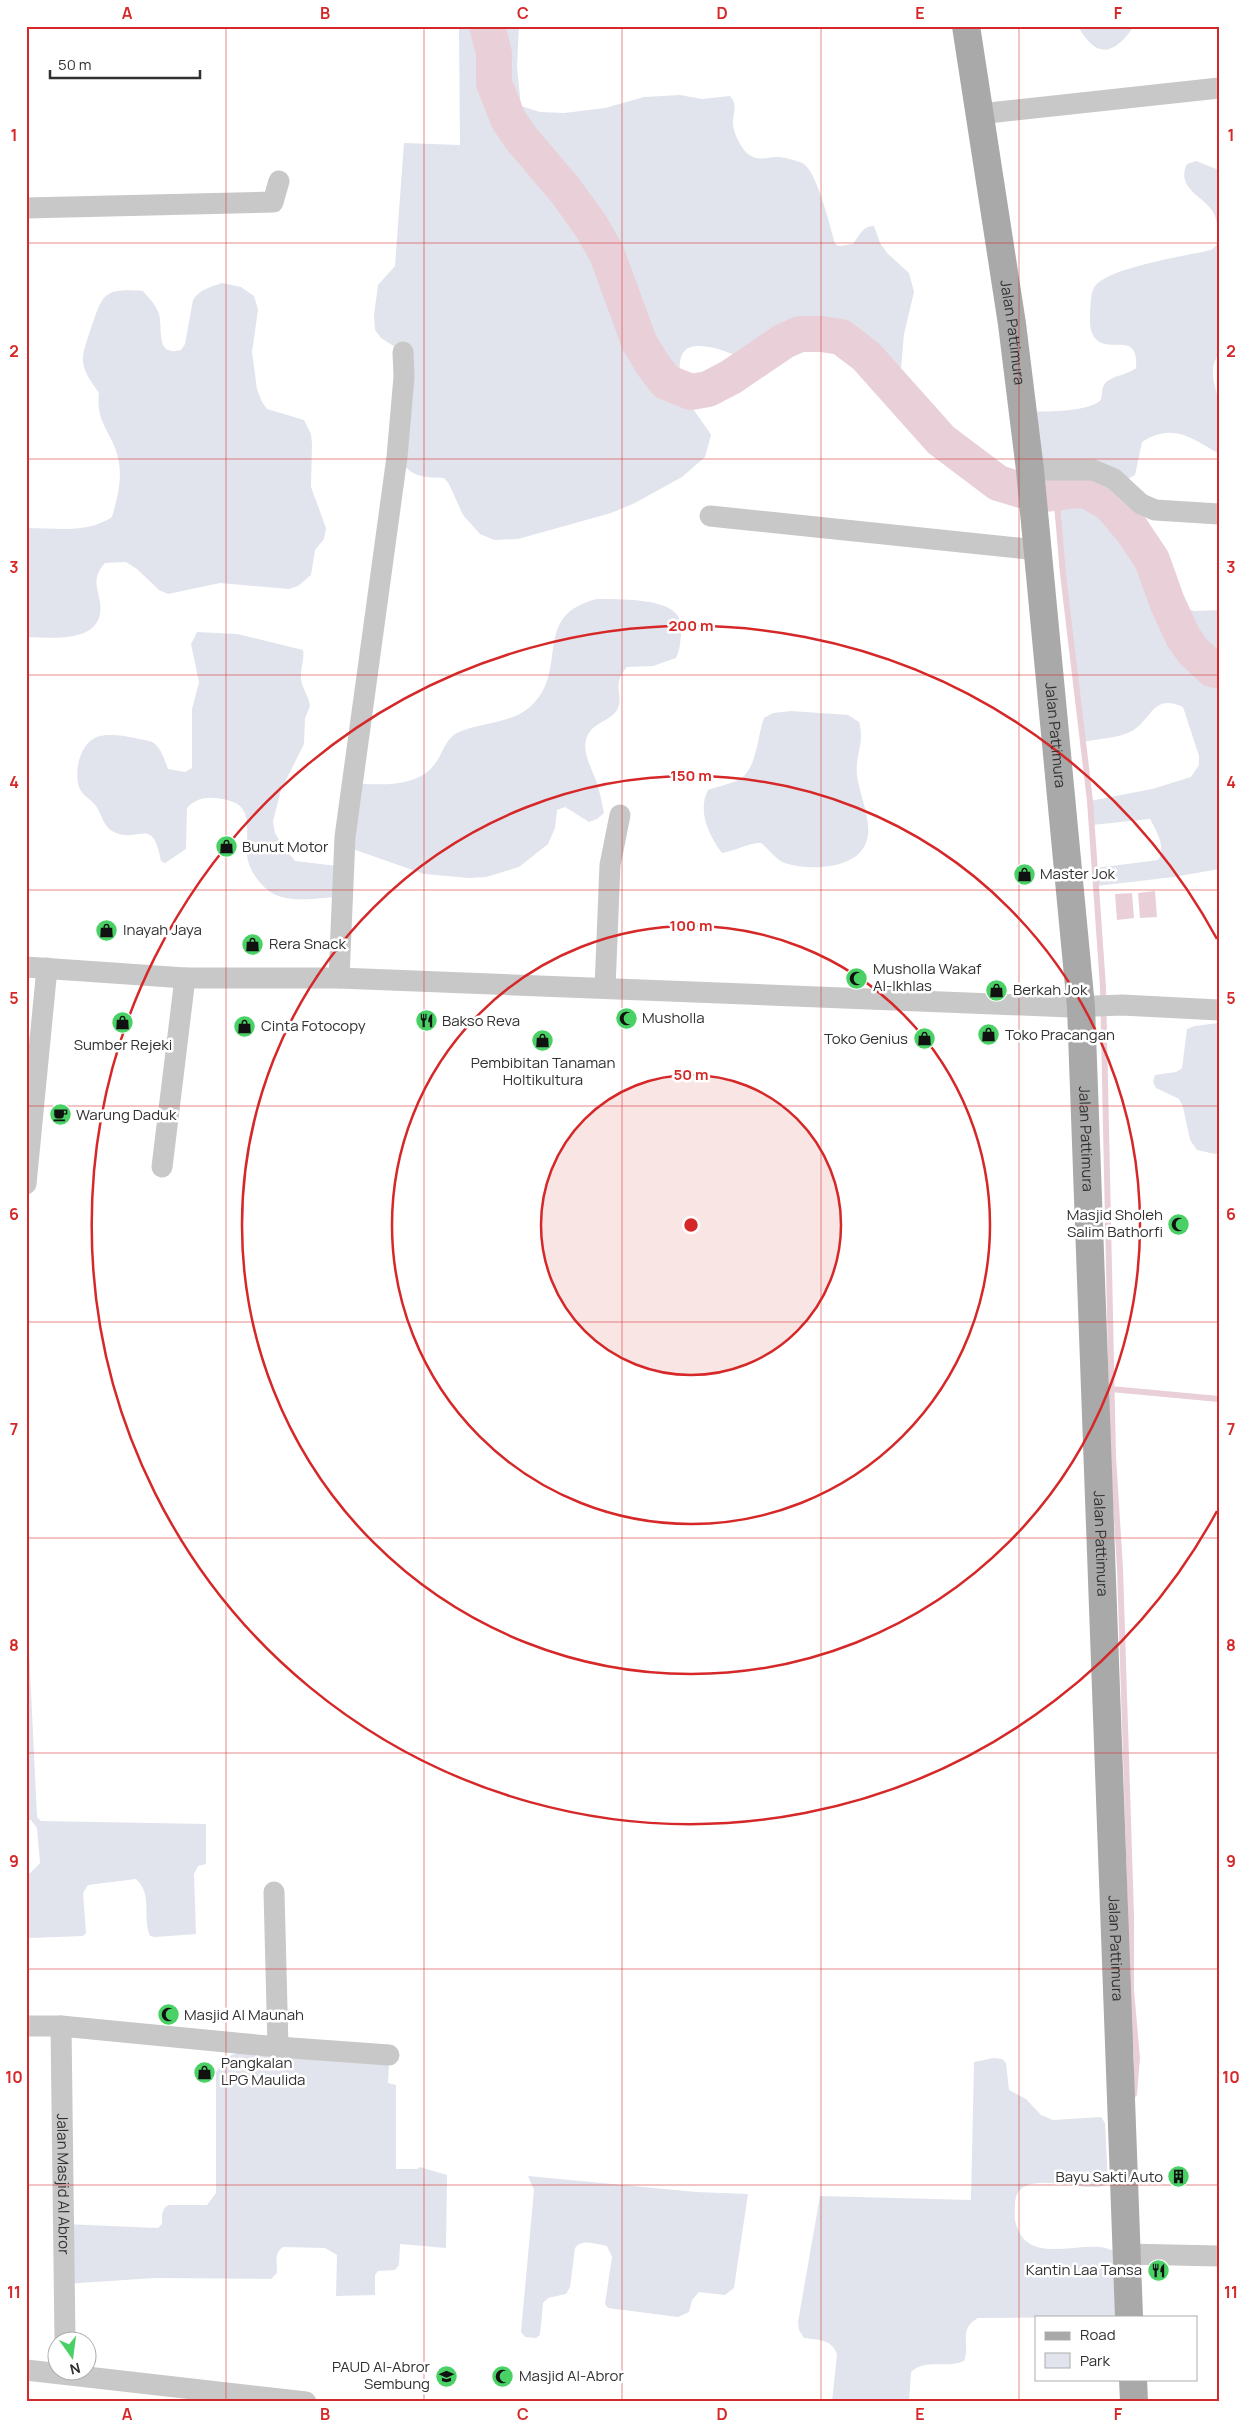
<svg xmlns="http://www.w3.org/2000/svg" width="1245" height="2428" viewBox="0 0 1245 2428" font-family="Manrope,sans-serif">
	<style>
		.green { fill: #e1e4ec }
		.water { fill: #e9d0d8 }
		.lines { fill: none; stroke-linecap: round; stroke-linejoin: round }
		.stream { stroke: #e9d0d8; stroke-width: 6 }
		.river { stroke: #e9d0d8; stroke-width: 36 }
		.minor { stroke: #c8c8c8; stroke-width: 21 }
		.major { stroke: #a9a9a9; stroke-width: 28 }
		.grid { fill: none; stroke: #d62828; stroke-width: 1; stroke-opacity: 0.55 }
		.ring { fill: none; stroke: #d62828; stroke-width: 2.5 }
		.labels { text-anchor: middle; stroke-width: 5; stroke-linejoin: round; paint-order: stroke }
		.street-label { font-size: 15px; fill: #313131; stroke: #fff }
		.poi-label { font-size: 15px; fill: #313131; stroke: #fff; text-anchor: start }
		.centre { fill: #d62828; stroke: #fff; stroke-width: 2.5 }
		.ring-label { font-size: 15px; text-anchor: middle; font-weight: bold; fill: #d62828; stroke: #fff; stroke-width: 5; stroke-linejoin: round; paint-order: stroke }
		.neatline { fill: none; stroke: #d62828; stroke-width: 2 }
		.grid-label { font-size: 16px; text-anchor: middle; font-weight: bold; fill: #d62828 }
	</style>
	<rect width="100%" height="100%" fill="#fff"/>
	<!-- green -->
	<path class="green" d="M459,26H519L517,67L521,106L540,112L564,113L605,108L644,97L680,95L702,99L730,96C739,106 732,114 733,125C734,134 741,148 747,153C758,163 767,156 780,157C786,158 801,161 805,165C817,174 831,229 835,244L839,246L853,244C859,236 863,225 874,226L880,243L888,254L909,273L914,292L904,334L901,369L897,375L886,379C859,348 829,317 784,341C773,347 762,355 751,362C734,355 715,345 696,346C669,348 682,389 690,403C695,414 705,424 711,435L705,457L682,477L635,503L611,513L518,539L494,540L480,534L463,515L449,484L444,478C419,477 412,477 397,457L403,352L381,338L375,330L374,315L378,285L395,266L404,143L460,145Z
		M1078,26H1134C1114,56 1096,59 1078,26Z
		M1196,161L1219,170V235C1217,227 1217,218 1213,212C1205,197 1175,188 1187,164Z
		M1219,236V354C1207,370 1216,386 1219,403C1221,419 1219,438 1219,454C1193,438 1172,422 1142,442L1135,475L1126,480L1030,470L1022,412C1043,411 1083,413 1100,401C1103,396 1101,390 1104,385C1109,376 1128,375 1136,368C1139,329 1108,355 1095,338C1089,331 1090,320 1090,312C1091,304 1090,293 1095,286C1110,267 1186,256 1211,250L1217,245Z
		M222,283L241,287L254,296L258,310L252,352L257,389L262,402L267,409L304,420L311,434L312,444L311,487L326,528L324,539L315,550L311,575L298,586L289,589L220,583L168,594L159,590L137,569L126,562L105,563C92,578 97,585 100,602C106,644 54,638 26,637V528C57,528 86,534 112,517C117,500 122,480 119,463C115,434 95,426 99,393C78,364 80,361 91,328C103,295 102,288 143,291C149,298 156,305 159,314C163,330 155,357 181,350L185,344L193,300C200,289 211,287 222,283Z
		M1077,490C1124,495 1155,562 1167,602L1194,611L1219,610V869L1174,877L1096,886L1095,868L1158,860C1167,848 1156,830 1150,819L1092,825L1090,801L1152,789L1191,777L1199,765V756L1183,707C1153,693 1152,719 1132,731C1120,738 1097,739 1083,742L1056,493Z
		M597,599C615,599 668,598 678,616C681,622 681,630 681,635C680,644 680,650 676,658L653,666L627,667C610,686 625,695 617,710C613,718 599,722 592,729C577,745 591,766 597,783C600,793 602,803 604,813L597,819L589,822L565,807L557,810L555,828L548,844L519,867L486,877L469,878L424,874L350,848L352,783C379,785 416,788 434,765C443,754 445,738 459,732C482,722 514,724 533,704C569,668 531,615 597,599Z
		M197,632L237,634L303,650C305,659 300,668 301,679C302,688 309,697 310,706L305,718L304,744L281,790L273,821L275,833L281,843L295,861L337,866V897C317,898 286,904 269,891C258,883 247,867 247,853C246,822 255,801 214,798C204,797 194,800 187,808L186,849L165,863L161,861C152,813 138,846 112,831C103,826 102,814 96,806C89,797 80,795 78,783C75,767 81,743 97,737C107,733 125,736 135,738C142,740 152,740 156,745C162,751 165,761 168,769L185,772L192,768V709L199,682L191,644Z
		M791,711L848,715L859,722C865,744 855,754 857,775C859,794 870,815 868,835C864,869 813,871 788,864C777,862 769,849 761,843C747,843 736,851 722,853C709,836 697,811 708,790C718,786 728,785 738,780C757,771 757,737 764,718L773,713Z
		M1219,1023V1152L1215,1154L1197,1150L1190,1140L1183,1107L1179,1099L1156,1088L1153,1082L1155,1075L1176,1072L1182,1068L1187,1029L1195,1026Z
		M26,1586L37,1817L41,1821L206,1824V1864L198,1866L194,1874L196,1934L155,1937L150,1936C142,1917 153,1894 136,1879L88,1885L83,1893L86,1933L83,1936L29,1938L26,1936V1873H30L40,1863L37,1828L31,1820H26Z
		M239,2052L389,2064L388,2083L396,2085V2169H417L420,2167L447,2175L446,2248L400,2244L399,2265L395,2270L378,2271L375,2275V2295L336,2296L337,2255L325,2248L283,2247C274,2253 277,2263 277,2273L271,2279L154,2278L65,2284L64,2224L158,2228L162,2224V2214L165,2207L169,2205H207L216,2193V2072L227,2057Z
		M994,2058L1002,2059L1006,2063L1009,2090L1026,2099L1041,2115L1053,2120L1101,2117L1105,2123L1108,2184C1088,2197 1015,2162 1015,2205C1015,2212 1014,2218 1016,2224C1027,2263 1071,2244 1100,2247C1108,2248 1117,2252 1126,2254L1129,2317L978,2318C957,2330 971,2343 964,2361C946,2369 926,2358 911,2372L909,2402H832L837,2354C831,2339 819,2340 804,2338L799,2330L798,2322L820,2196L971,2200L974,2062Z
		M528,2176L696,2192L748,2194L734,2288L725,2295L699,2292L692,2300L689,2312L678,2317L608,2308L605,2304L612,2257L607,2246C597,2244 582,2238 575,2248L570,2287L566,2294L548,2298L543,2303L540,2335L536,2338L525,2337L521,2332L534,2190Z"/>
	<!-- water -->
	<path class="water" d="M1155,891L1157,917L1140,918L1138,893Z
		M1132,893L1134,918L1117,920L1115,894Z"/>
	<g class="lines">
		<!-- stream -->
		<path class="stream" d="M1056,493L1063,574L1090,801L1103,987L1113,1456L1120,1568L1131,1915V1990L1137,2058L1134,2094
			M1111,1389L1219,1399"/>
		<!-- river -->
		<path class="river" d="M487,26L494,53V83L508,119L520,137L565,190L591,226L607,254L639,342L653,365L666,382L691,392L708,389L731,377L784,341L800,334H822L841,337L866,356L941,440L998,483L1038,495L1077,490L1088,491L1110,504L1132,530L1152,560L1167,602L1183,637L1193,651L1212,669L1219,671"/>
		<!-- minor -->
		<g class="minor">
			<path d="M979,114L1219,88"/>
			<path d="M26,208L273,202L279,181"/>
			<path d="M1030,470H1093L1114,479L1141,504L1155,510L1219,514"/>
			<path d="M710,516L1028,549L1037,548"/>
			<path d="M26,967L185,978H339L1070,1007L1122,1005L1219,1010"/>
			<path d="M339,978L345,837L397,457L404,377L403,352"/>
			<path d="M605,988L610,865L620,815"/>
			<path d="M162,1167L185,978"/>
			<path d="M26,1184L47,968"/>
			<path d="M274,1892L278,2047"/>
			<path d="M26,2026H61L278,2047L389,2055"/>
			<path id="s1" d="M61,2026L65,2340"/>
			<path d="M1126,2254L1219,2256"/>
			<path d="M26,2370L306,2402"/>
		</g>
		<!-- major -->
		<g class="major">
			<path id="s2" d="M966,26L1012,324L1030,470L1081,1007L1129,2317"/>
			<path d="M1133,2379L1134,2402"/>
		</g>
	</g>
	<!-- grid -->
	<path class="grid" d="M226,26V2402M424,26V2402M622,26V2402M821,26V2402M1019,26V2402M26,243H1219M26,459H1219M26,675H1219M26,890H1219M26,1106H1219M26,1322H1219M26,1538H1219M26,1753H1219M26,1969H1219M26,2185H1219"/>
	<!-- distance rings -->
	<circle cx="691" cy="1225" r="150" fill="#d62828" fill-opacity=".12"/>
	<g class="ring">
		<circle cx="691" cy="1225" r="150"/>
		<circle cx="691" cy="1225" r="299"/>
		<circle cx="691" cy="1225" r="449"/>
		<path d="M1217 1511A599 599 0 1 1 1217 939"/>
	</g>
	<!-- icons -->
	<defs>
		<symbol id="shop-disc" viewBox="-11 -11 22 22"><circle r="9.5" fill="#4ad165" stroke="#fff"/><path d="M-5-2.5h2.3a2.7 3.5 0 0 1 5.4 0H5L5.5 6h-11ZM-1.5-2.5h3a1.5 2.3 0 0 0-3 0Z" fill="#111"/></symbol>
		<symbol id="mosque-disc" viewBox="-11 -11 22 22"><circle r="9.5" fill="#4ad165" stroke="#fff"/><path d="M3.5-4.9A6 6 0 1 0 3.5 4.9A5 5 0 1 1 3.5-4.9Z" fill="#111"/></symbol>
		<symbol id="restaurant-disc" viewBox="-11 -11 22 22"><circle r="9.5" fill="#4ad165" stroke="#fff"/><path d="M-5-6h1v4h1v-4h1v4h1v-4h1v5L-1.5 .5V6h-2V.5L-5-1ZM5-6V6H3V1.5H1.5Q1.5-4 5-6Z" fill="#111"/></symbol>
		<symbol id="cafe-disc" viewBox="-11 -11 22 22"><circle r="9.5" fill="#4ad165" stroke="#fff"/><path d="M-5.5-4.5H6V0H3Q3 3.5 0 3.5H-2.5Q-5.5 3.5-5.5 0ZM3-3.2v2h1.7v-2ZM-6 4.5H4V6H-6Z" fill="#111"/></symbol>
		<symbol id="building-disc" viewBox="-11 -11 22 22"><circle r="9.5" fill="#4ad165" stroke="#fff"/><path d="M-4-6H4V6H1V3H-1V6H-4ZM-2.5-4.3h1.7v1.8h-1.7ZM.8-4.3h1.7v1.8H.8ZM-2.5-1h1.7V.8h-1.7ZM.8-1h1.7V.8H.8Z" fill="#111"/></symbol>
		<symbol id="school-disc" viewBox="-11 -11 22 22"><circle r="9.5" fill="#4ad165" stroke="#fff"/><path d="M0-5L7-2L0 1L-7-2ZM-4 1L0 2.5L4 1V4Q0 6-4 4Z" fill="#111"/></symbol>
	</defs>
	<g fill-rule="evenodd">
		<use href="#shop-disc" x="214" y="834" width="25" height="25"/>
		<use href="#shop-disc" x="1012" y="862" width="25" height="25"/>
		<use href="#shop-disc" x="94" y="918" width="25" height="25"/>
		<use href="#shop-disc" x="240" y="932" width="25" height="25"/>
		<use href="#mosque-disc" x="844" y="966" width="25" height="25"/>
		<use href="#shop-disc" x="984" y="978" width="25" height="25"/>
		<use href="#mosque-disc" x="614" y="1006" width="25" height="25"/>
		<use href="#restaurant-disc" x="414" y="1008" width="25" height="25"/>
		<use href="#shop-disc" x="110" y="1010" width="25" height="25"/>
		<use href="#shop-disc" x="232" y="1014" width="25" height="25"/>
		<use href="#shop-disc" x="976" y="1022" width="25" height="25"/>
		<use href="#shop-disc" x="912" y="1026" width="25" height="25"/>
		<use href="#shop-disc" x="530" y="1028" width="25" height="25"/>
		<use href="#cafe-disc" x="48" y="1102" width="25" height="25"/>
		<use href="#mosque-disc" x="1166" y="1212" width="25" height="25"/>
		<use href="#mosque-disc" x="156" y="2002" width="25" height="25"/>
		<use href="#shop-disc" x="192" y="2060" width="25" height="25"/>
		<use href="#building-disc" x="1166" y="2164" width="25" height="25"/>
		<use href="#restaurant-disc" x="1146" y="2258" width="25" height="25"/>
		<use href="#school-disc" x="434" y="2364" width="25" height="25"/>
		<use href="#mosque-disc" x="490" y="2364" width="25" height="25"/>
	</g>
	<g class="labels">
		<!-- street labels -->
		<g class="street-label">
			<text dy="5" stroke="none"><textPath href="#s2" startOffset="310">Jalan Pattimura</textPath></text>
			<text dy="5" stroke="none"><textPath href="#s2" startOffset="715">Jalan Pattimura</textPath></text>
			<text dy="5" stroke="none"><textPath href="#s2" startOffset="1120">Jalan Pattimura</textPath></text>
			<text dy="5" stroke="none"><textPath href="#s2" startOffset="1525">Jalan Pattimura</textPath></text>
			<text dy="5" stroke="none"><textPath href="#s2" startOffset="1930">Jalan Pattimura</textPath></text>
			<text dy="5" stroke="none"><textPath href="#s1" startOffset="158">Jalan Masjid Al Abror</textPath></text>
		</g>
		<!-- poi labels -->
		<g class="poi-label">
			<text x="242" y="852">Bunut Motor</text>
			<text x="1040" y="879">Master Jok</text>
			<text x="123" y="935">Inayah Jaya</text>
			<text x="269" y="949">Rera Snack</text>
			<text x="873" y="974">Musholla Wakaf<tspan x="873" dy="17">Al-Ikhlas</tspan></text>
			<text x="1013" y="995">Berkah Jok</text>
			<text x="642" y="1023">Musholla</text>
			<text x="442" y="1026">Bakso Reva</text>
			<text x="261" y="1031">Cinta Fotocopy</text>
			<text x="1005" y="1040">Toko Pracangan</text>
			<text x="908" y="1044" text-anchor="end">Toko Genius</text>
			<text x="123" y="1050" text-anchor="middle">Sumber Rejeki</text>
			<text x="543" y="1068" text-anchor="middle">Pembibitan Tanaman<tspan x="543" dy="17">Holtikultura</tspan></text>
			<text x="76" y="1120">Warung Daduk</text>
			<text x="1163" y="1220" text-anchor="end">Masjid Sholeh<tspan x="1163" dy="17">Salim Bathorfi</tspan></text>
			<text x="184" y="2020">Masjid Al Maunah</text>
			<text x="221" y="2068">Pangkalan<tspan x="221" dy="17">LPG Maulida</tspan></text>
			<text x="1163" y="2182" text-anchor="end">Bayu Sakti Auto</text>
			<text x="1142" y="2275" text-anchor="end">Kantin Laa Tansa</text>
			<text x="430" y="2372" text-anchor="end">PAUD Al-Abror<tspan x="430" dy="17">Sembung</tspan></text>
			<text x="519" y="2381">Masjid Al-Abror</text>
		</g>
	</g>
	<circle cx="691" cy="1225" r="8" class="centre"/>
	<g class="ring-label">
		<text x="691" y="631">200 m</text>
		<text x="691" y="781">150 m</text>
		<text x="691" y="931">100 m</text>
		<text x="691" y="1080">50 m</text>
	</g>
	<!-- border -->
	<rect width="1245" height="2428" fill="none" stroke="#ffffff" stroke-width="55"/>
	<!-- legend -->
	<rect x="1035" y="2316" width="162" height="65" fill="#ffffff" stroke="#adadad"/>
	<rect x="1045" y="2332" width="25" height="8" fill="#a9a9a9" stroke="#adadad"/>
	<text x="1080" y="2340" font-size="15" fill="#313131">Road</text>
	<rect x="1045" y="2353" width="25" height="15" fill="#e1e4ec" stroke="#adadad"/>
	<text x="1080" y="2366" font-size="15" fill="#313131">Park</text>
	<!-- north arrow -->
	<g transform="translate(72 2356) rotate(166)"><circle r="24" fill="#ffffff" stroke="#adadad"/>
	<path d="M0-4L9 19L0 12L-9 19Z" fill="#4ad165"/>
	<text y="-8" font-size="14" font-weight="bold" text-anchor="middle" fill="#313131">N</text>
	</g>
	<!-- scale -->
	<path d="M50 70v8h150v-8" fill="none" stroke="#313131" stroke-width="2.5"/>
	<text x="58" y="70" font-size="15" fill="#313131" stroke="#ffffff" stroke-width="4" paint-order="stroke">50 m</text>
	<rect x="28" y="28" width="1190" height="2372" class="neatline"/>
	<g class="grid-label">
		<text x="127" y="19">A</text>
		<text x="325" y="19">B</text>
		<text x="523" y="19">C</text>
		<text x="722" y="19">D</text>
		<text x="920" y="19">E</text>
		<text x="1118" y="19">F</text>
		<text x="14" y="141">1</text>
		<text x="1231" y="141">1</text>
		<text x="14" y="357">2</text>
		<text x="1231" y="357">2</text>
		<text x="14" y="573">3</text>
		<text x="1231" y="573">3</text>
		<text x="14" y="788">4</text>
		<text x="1231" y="788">4</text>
		<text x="14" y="1004">5</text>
		<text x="1231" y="1004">5</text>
		<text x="14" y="1220">6</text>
		<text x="1231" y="1220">6</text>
		<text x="14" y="1435">7</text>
		<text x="1231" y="1435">7</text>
		<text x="14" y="1651">8</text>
		<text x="1231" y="1651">8</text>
		<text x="14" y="1867">9</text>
		<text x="1231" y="1867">9</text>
		<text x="14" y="2083">10</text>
		<text x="1231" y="2083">10</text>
		<text x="14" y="2298">11</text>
		<text x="1231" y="2298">11</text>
		<text x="127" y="2420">A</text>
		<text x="325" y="2420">B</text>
		<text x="523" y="2420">C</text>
		<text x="722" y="2420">D</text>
		<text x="920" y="2420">E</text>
		<text x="1118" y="2420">F</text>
	</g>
</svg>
